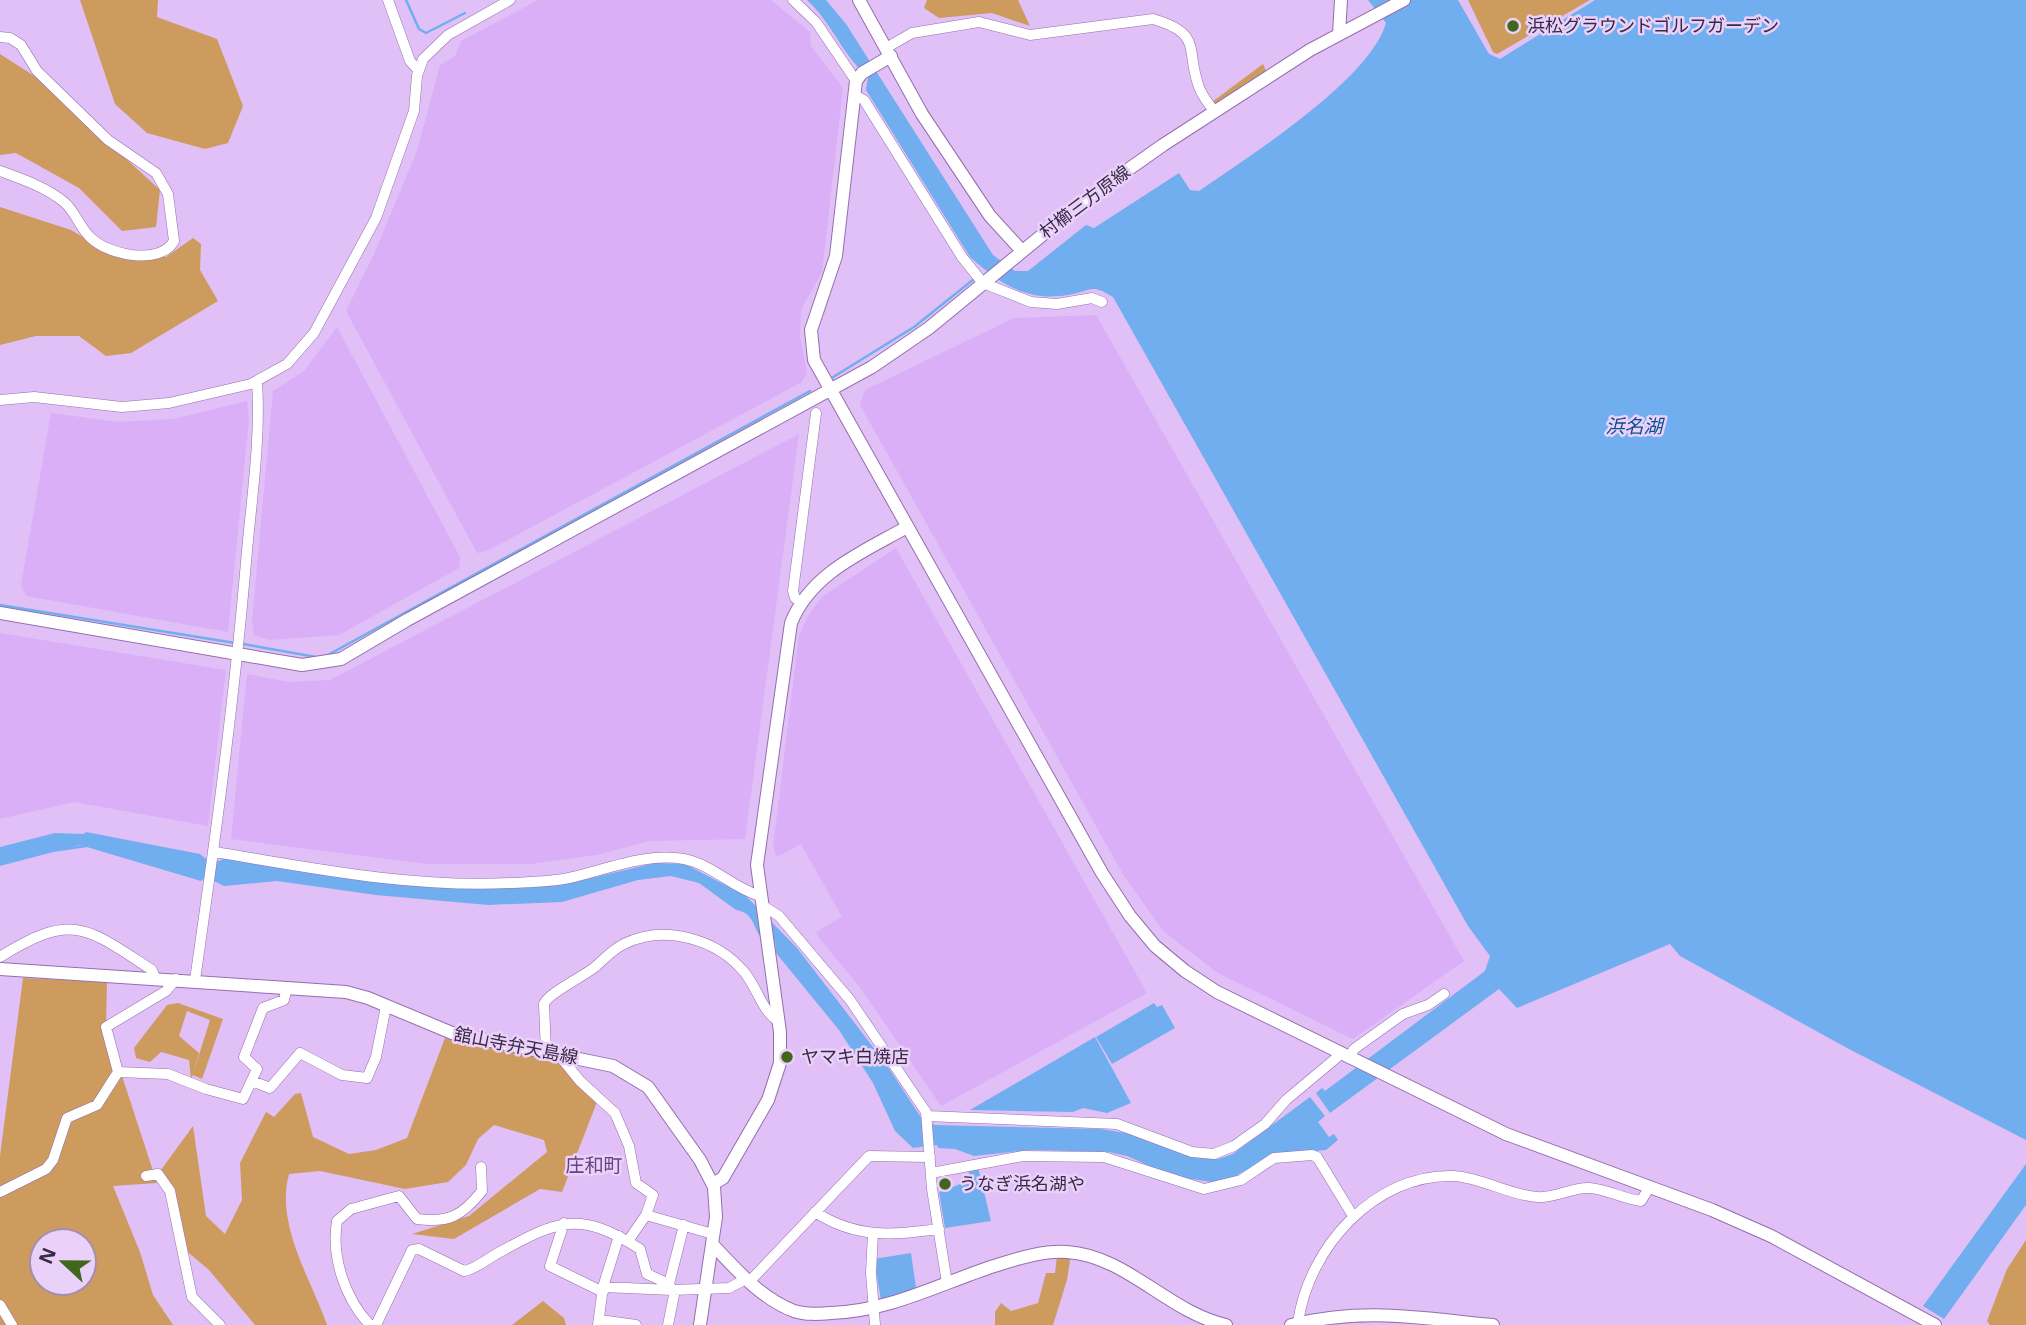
<svg xmlns="http://www.w3.org/2000/svg" width="2026" height="1325" viewBox="0 0 2026 1325" font-family="'Noto Sans','Noto Sans JP',sans-serif">
	<style>
		.built { fill: #dbaef8 }
		.green { fill: #cd9b5d; fill-rule: evenodd }
		.water { fill: #71aeef }
		.lines { fill: none; stroke-linecap: round; stroke-linejoin: round }
		.stream { stroke: #71aeef; stroke-width: 2.5 }
		.street-casing { stroke: #946ead; stroke-width: 11 }
		.secondary-casing { stroke: #946ead; stroke-width: 14 }
		.street { stroke: #fff; stroke-width: 10 }
		.secondary { stroke: #fff; stroke-width: 12 }
		.poi-dot { fill: #43661d; stroke: #e9d1fa; stroke-width: 2.5 }
		.labels { text-anchor: middle; stroke-width: 5; stroke-linejoin: round; paint-order: stroke }
		.poi-label { font-size: 18px; fill: #392944; stroke: #e9d1fa; text-anchor: start }
		.street-label { font-size: 18px; fill: #392944; stroke: #e9d1fa }
		.water-label { font-size: 19px; font-style: italic; fill: #0c4e89; stroke: #e9d1fa }
		.neighbourhood-label { font-size: 19px; fill: #67427d; stroke: #e9d1fa }
	</style>
	<rect width="100%" height="100%" fill="#e0c0f6"/>
	<!-- built -->
	<path class="built" d="M538,0H771L810,32L811,46L843,88L822,272L801,310L800,337L807,372L802,382L489,550L477,553L346,311L374,254L417,151L440,65L455,56L461,41Z
		M1096,315L1464,961L1353,1039L1218,973L1164,932L1124,876L860,405L865,390L1014,318Z
		M337,327L460,557L459,568L339,635L270,640L254,635L252,621L273,391L304,371Z
		M247,401L249,418L228,632L26,596L21,585L51,413L118,422L173,419Z
		M799,434L745,839L650,841L596,855L531,864H427L231,839L247,674L288,682L330,680Z
		M896,548L1147,993L941,1106L862,990L820,939L816,932L842,917L801,844L777,857L773,847L799,635L809,614L823,596Z
		M0,633L226,670L208,826L74,802L0,819Z"/>
	<!-- green -->
	<path class="green" d="M80,0H158L157,17L217,39L243,106L228,143L205,149L147,133L115,104Z
		M927,0H1018L1030,26L992,13L939,18L924,8Z
		M1468,0H1590L1497,54L1493,52Z
		M0,54L39,79L160,190L156,227L122,231L79,188L16,153L0,155Z
		M1263,64L1266,71L1215,104L1212,102Z
		M0,207L71,230L108,252L166,257L193,238L201,244L200,270L218,301L131,353L106,356L79,336H36L0,345Z
		M23,978L107,982L106,1027L157,1183L113,1186L140,1252L153,1295L173,1325H0V1156ZM42,1241H84V1283H42Z
		M178,1003L223,1019L202,1079L193,1075L191,1079L189,1060L161,1052L150,1062L136,1058L134,1048L167,1005ZM187,1011L210,1020L193,1074L199,1053L179,1036Z
		M445,1038L557,1060L597,1102L562,1192L540,1189L454,1239L412,1234L469,1216L547,1152L544,1140L494,1125L478,1139L466,1165L448,1182L405,1189L320,1171L289,1174C275,1224 311,1279 327,1325H255L209,1270L183,1248L178,1212L158,1174L193,1126L206,1216L225,1234L242,1200L240,1163L266,1112L274,1117L295,1094L301,1093L313,1137L349,1154L376,1150L407,1138Z
		M2026,1240V1325H1990L1987,1321L2007,1269Z
		M1071,1254L1067,1280L1053,1325H995V1312L1001,1303L1011,1311L1038,1303L1046,1273H1055L1057,1256Z
		M543,1301L564,1318L566,1325H512Z"/>
	<!-- water -->
	<path class="water" d="M807,0H826L846,24L993,255L1015,271H1028L1086,225L1094,228L1179,173L1190,190L1199,191C1248,157 1370,80 1386,23L1368,0H1458L1489,54L1500,59L1595,0H2026V1140L1847,1048L1680,956L1670,944L1517,1008L1499,989L1330,1113L1316,1093L1322,1088L1325,1091L1485,971L1490,956L1468,926L1113,297C1090,283 1093,291 1068,295C1026,302 999,283 970,257L866,90L868,77C843,56 832,23 807,0Z
		M86,832L200,854C209,862 215,864 225,858L467,888L561,885L655,863L685,864L746,896L797,948L886,1064L922,1119L935,1125L1101,1129L1132,1134L1202,1158L1218,1159L1233,1154L1310,1097L1325,1116L1318,1122L1329,1137L1334,1134L1338,1140L1326,1150L1273,1155L1230,1179L1211,1182L1172,1176L1127,1156L1109,1152L1031,1150L974,1156L955,1149L938,1148L937,1145L913,1148L895,1131L873,1083L839,1030L776,953L775,942L759,935C753,923 751,912 736,910L699,883L671,876L638,880L562,902L488,905L376,895L277,881L224,886L206,877L201,881L80,845L0,866V847L55,833L84,834Z
		M1154,1003L1157,1007L1162,1005L1175,1028L1112,1064L1096,1037Z
		M1095,1037L1131,1103L1107,1113L1083,1108L1073,1112L970,1110Z
		M2026,1164V1205L1944,1319L1923,1306Z
		M978,1167L991,1221L945,1228L939,1192L971,1180L968,1170Z
		M911,1253L916,1288L881,1300L874,1259Z"/>
	<g class="lines">
		<!-- stream -->
		<path class="stream" d="M406,0L419,29L426,33L465,13
			M830,379L914,327L974,279
			M0,605L235,643
			M243,644L316,657
			M326,656L810,391
			M51,851L86,846"/>
		<defs>
			<path id="street" d="M388,0L410,61L418,70
				M793,0L816,22L856,81
				M0,37L10,38L21,45L37,71L108,140L156,173L168,194L174,241C160,266 107,255 90,237C79,227 76,212 64,202C46,187 22,179 0,171
				M886,48L912,33L979,22L1030,35L1153,19C1204,34 1185,50 1199,87C1202,96 1209,104 1214,111
				M855,95L864,100L962,257L983,283L1031,302L1057,304L1092,298L1102,302
				M0,400L34,397L122,407L169,403L251,384L287,364L314,333L376,218L414,111L417,76L423,59L448,35L510,0
				M801,601L795,598L793,591L816,413
				M215,852C312,868 411,888 511,883C530,882 550,882 569,878C605,870 647,852 684,859C713,865 733,888 760,896
				M762,905L779,916L850,1000L926,1112L932,1189L947,1283
				M0,957C73,911 87,928 152,970L155,978
				M195,980C215,841 234,702 246,562C251,502 261,441 257,381
				M546,1052L544,1004C547,994 584,976 595,967C604,959 613,949 624,944C665,924 717,939 745,973C757,988 763,1012 778,1021
				M559,1055L580,1081L615,1113L629,1146L636,1183L653,1195L646,1215L628,1241
				M1349,1058L1354,1049L1403,1014L1428,1005L1444,994
				M118,1072L106,1027L166,991L176,979
				M252,1081L270,1088L300,1053L342,1075L367,1078L376,1057L386,1006
				M927,1116L1117,1124L1192,1152L1214,1154L1234,1146L1265,1124L1286,1100L1341,1054
				M931,1173L1023,1156L1104,1157L1204,1189L1241,1180L1274,1158L1312,1155L1317,1157L1353,1216
				M146,1176L158,1174L170,1191L192,1297L220,1325
				M0,1192L46,1169L53,1160L67,1118L97,1105L118,1072L168,1074L206,1089L243,1099L257,1069L244,1057L263,1008L284,1000L287,987
				M815,1212C857,1239 892,1235 939,1229
				M646,1215L713,1234
				M564,1223L550,1266L603,1292
				M873,1233L871,1273L875,1325
				M749,1282L869,1156L930,1157
				M669,1284L684,1225
				M603,1287L672,1290
				M0,1305L12,1325
				M600,1320L636,1325
				M1298,1323C1308,1248 1375,1173 1454,1176C1483,1178 1509,1195 1537,1197C1554,1199 1572,1187 1589,1188C1607,1189 1623,1199 1641,1201L1649,1188
				M370,1325C345,1299 331,1257 337,1221L351,1209L399,1196L417,1219C449,1223 462,1216 482,1191L481,1167
				M376,1325L412,1250L419,1249L464,1271C476,1269 487,1259 498,1253C558,1220 579,1210 640,1249L647,1274L669,1284L672,1290L729,1288L746,1279
				M598,1325L603,1287L619,1236
				M668,1325L675,1290"/>
			<path id="secondary" d="M859,0L922,114L990,216L1022,251
				M1339,34L1341,0
				M891,56L862,73L856,81L836,256L811,330L814,360L1102,873L1130,916L1155,946L1185,971L1217,992L1506,1134L1712,1210L1771,1236L1935,1325
				M0,613L302,665L341,659L407,620L872,367L929,328L1085,200L1163,145L1310,50L1404,0
				M0,969L346,992L368,998L452,1033L613,1066L648,1087L700,1160L714,1187L716,1217L700,1325
				M713,1184L723,1178L768,1100L780,1063V1032L757,865L791,623C811,573 863,552 907,527
				M712,1244C736,1269 760,1298 794,1311C806,1315 819,1314 831,1313C890,1311 939,1284 994,1266C1017,1259 1043,1250 1067,1252C1127,1256 1168,1312 1226,1325
				M1291,1325C1365,1307 1419,1318 1493,1325"/>
		</defs>
		<!-- street casing -->
		<use href="#street" class="street-casing"/>
		<!-- secondary casing -->
		<use href="#secondary" class="secondary-casing"/>
		<!-- street -->
		<use href="#street" class="street"/>
		<!-- secondary -->
		<use href="#secondary" class="secondary"/>
	</g>
	<!-- markers -->
	<g class="poi-dot">
		<circle cx="1513" cy="26" r="7"/>
		<circle cx="787" cy="1057" r="7"/>
		<circle cx="945" cy="1184" r="7"/>
	</g>
	<g class="labels">
		<!-- poi labels -->
		<g class="poi-label">
			<text x="1527" y="32">浜松グラウンドゴルフガーデン</text>
			<text x="801" y="1063">ヤマキ白焼店</text>
			<text x="959" y="1190">うなぎ浜名湖や</text>
		</g>
		<!-- street labels -->
		<g class="street-label">
			<text transform="translate(1085 202) rotate(-37)" y="6">村櫛三方原線</text>
			<text transform="translate(516 1046) rotate(11)" y="6">舘山寺弁天島線</text>
		</g>
		<!-- water labels -->
		<g class="water-label">
			<text x="1634" y="433">浜名湖</text>
		</g>
		<!-- neighbourhood labels -->
		<g class="neighbourhood-label">
			<text x="594" y="1172">庄和町</text>
		</g>
	</g>
	<!-- north arrow -->
	<g transform="translate(63 1262) rotate(292)"><circle r="33" fill="#e9d1fa" stroke="#a38eb1" stroke-width="2"/>
	<path d="M0-5L12 26L0 18L-12 26Z" fill="#43661d"/>
	<text y="-10" font-size="19" font-weight="bold" text-anchor="middle" fill="#392944">N</text>
	</g>
</svg>
